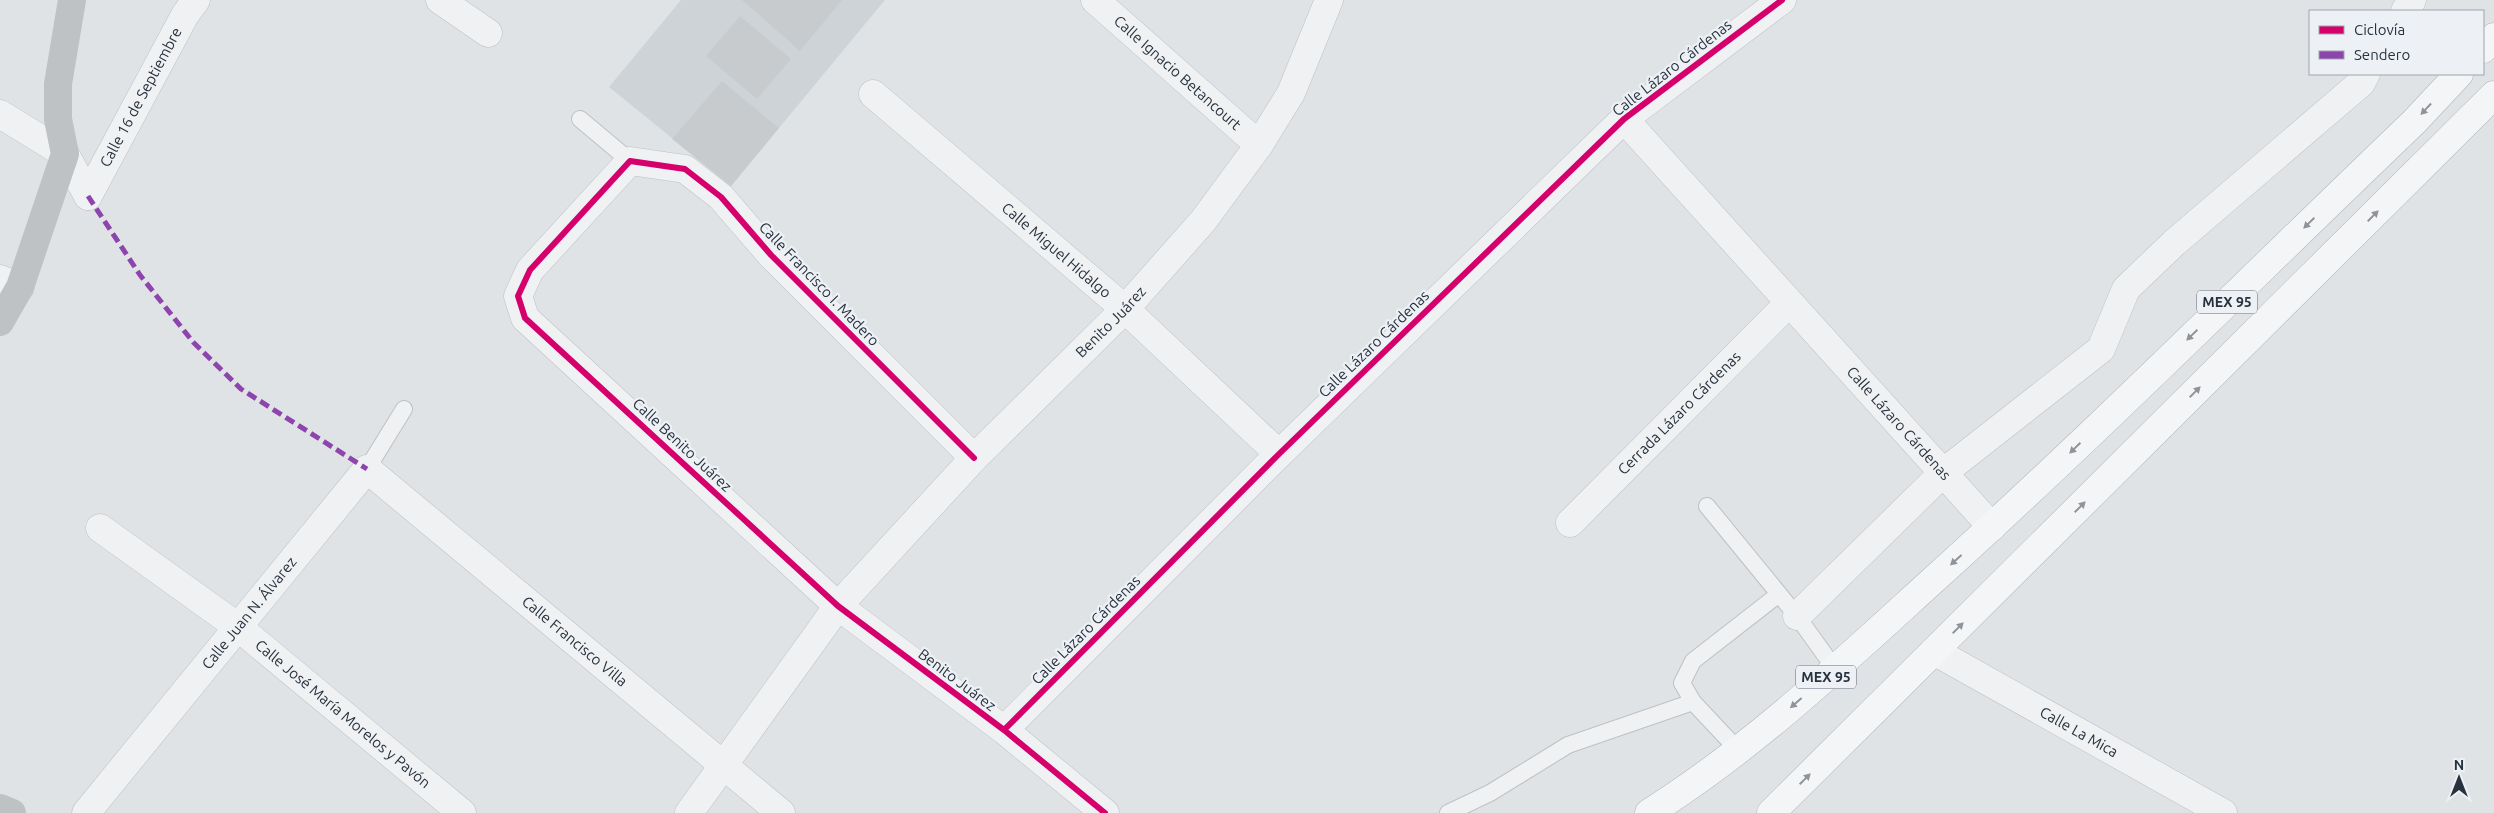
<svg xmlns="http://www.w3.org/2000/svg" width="2494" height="813" viewBox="0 0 2494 813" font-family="Ubuntu,sans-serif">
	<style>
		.built { fill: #ced3d8 }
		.building { fill: #c8cbcd }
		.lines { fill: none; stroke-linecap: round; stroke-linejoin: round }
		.lane-casing { stroke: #bec1c3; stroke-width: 18 }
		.street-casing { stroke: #bec1c3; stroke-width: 29 }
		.highway-casing { stroke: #b2b6ba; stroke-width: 29 }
		.lane { stroke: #eff1f2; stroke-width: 16 }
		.street { stroke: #eff1f2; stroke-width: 28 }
		.secondary { stroke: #bec2c5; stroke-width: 28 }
		.highway { stroke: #f4f5f6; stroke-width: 28 }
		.quiet { stroke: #8e44ad; stroke-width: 5; stroke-dasharray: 10 5; stroke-linecap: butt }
		.cycleway-casing { stroke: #edf1f5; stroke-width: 9 }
		.cycleway { stroke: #d6006c; stroke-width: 6 }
		.oneway { fill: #8e949a }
		.labels { text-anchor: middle; stroke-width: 4.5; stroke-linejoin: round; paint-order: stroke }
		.shield { fill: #edf1f5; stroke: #626b75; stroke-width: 1 }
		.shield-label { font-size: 14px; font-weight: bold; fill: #27323e }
		.street-label { font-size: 15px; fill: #27323e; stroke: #edf1f5 }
	</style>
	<rect width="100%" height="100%" fill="#e0e3e5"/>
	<!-- built -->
	<path class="built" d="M681,0H885L731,186L609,87Z"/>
	<!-- building -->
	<path class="building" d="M742,0H842L800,51Z
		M740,16L791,59L757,99L706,56Z
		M722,81L779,128L731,186L672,139Z"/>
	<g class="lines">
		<defs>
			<path id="lane" d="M580,119L630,161
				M367,469L404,409
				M1707,506L1797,616L1835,669
				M1739,751L1693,702L1682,683L1693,661L1779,594
				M1448,813L1490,793L1568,745L1693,702"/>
			<g id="street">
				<path d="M440,0L488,33"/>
				<path id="s1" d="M1095,0L1259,145"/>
				<path d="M2405,11L2412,0"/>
				<path id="s2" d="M873,94L1125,309L1279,454"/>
				<path d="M0,114L65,154L88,196"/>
				<path id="s3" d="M1624,119L1992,527"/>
				<path id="s4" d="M88,196L185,15L196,0"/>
				<path d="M0,279L20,287"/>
				<path d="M974,458L771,255L721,197L685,169L630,161L530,270L518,296L525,318L838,606L1004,730L1105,813"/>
				<path id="s5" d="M1570,523L1789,303"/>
				<path id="s6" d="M100,528L238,627L462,813"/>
				<path d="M1797,616L1944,472L2101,349L2126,289L2174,243L2361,83L2366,74"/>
				<path id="s7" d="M1934,651L2223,813"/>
				<path d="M1004,730L1279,454L1624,119L1782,0"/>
				<path id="s8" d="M86,813L367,469L781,813"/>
				<path id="s9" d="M689,813L838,606L974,458L1125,309L1203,221L1259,145L1291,93L1329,0"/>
			</g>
			<path id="highway" d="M2483,49L2494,37
				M1649,813C1752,748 1840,665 1930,583C2095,434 2253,276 2414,122L2459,74
				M1771,813L2494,95"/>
		</defs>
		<!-- lane casing -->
		<use href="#lane" class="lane-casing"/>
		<!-- street casing -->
		<use href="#street" class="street-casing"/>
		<!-- highway casing -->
		<use href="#highway" class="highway-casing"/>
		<!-- lane -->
		<use href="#lane" class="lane"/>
		<!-- street -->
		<use href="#street" class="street"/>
		<!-- secondary -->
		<path class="secondary" d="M0,322L20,287L65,154L58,119V84L72,0
			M0,808L12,813"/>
		<!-- highway -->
		<use href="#highway" class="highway"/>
		<!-- quiet -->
		<path class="quiet" d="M88,196L140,275L193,342L241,389L367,469"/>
		<defs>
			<path id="cycleway" d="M974,458L771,255L721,197L685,169L630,161L530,270L518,296L525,318L838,606L1004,730L1105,813
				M1004,730L1279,454L1624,119L1782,0"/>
		</defs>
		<!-- cycleway casing -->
		<use href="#cycleway" class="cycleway-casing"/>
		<!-- cycleway -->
		<use href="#cycleway" class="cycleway"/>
	</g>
	<!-- one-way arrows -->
	<defs><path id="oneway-solid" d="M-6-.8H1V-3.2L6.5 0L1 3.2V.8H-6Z" transform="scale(1.25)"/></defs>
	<g class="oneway">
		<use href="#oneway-solid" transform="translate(2426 109) rotate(133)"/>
		<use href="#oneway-solid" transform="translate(2373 216) rotate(-45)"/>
		<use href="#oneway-solid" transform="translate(2309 223) rotate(136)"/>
		<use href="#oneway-solid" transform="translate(2192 335) rotate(136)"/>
		<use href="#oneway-solid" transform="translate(2195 392) rotate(-45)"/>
		<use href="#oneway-solid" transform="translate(2075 448) rotate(136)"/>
		<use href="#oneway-solid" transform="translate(2080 507) rotate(-45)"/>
		<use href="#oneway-solid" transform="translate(1956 560) rotate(138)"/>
		<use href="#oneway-solid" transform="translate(1958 628) rotate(-45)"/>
		<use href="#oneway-solid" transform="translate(1796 703) rotate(139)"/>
		<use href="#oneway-solid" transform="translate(1805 779) rotate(-45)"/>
	</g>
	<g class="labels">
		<!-- shield labels -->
		<g class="shield">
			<rect x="2197" y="290.5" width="60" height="23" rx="4"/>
			<rect x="1796" y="665.5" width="60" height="23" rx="4"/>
		</g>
		<g class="shield-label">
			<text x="2227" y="307">MEX 95</text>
			<text x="1826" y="682">MEX 95</text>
		</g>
		<!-- street labels -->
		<g class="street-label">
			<text transform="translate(1672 68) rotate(-38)" y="5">Calle Lázaro Cárdenas</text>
			<text dy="5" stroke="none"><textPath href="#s1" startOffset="110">Calle Ignacio Betancourt</textPath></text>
			<text dy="5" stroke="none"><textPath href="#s4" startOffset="112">Calle 16 de Septiembre</textPath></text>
			<text dy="5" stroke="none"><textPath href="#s2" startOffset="241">Calle Miguel Hidalgo</textPath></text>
			<text transform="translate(819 284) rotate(46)" y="5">Calle Francisco I. Madero</text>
			<text dy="5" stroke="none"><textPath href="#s9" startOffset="649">Benito Juárez</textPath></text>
			<text transform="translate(1374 344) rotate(-44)" y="5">Calle Lázaro Cárdenas</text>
			<text dy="5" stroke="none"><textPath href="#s5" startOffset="155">Cerrada Lázaro Cárdenas</textPath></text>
			<text dy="5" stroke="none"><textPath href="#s3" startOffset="410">Calle Lázaro Cárdenas</textPath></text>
			<text transform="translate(682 445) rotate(43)" y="5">Calle Benito Juárez</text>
			<text dy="5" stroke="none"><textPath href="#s8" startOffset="258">Calle Juan N. Álvarez</textPath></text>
			<text transform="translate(1086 630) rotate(-45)" y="5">Calle Lázaro Cárdenas</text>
			<text dy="5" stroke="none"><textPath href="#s8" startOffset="714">Calle Francisco Villa</textPath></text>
			<text transform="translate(957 680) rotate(37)" y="5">Benito Juárez</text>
			<text dy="5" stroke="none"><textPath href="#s6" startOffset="306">Calle José María Morelos y Pavón</textPath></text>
			<text dy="5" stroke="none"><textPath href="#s7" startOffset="166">Calle La Mica</textPath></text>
		</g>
	</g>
	<!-- legend -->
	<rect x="2309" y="10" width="175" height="65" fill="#edf1f5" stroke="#9ea5ac"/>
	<rect x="2319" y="26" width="25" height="8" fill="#d6006c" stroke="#9ea5ac"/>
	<text x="2354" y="35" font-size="15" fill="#27323e">Ciclovía</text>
	<rect x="2319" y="51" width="25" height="8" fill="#8e44ad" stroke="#9ea5ac"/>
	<text x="2354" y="60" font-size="15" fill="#27323e">Sendero</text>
	<!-- north arrow -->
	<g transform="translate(2459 778)" stroke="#edf1f5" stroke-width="4" paint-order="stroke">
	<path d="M0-4L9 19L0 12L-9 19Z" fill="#27323e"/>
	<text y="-8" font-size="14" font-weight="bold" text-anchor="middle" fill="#27323e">N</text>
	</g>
</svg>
